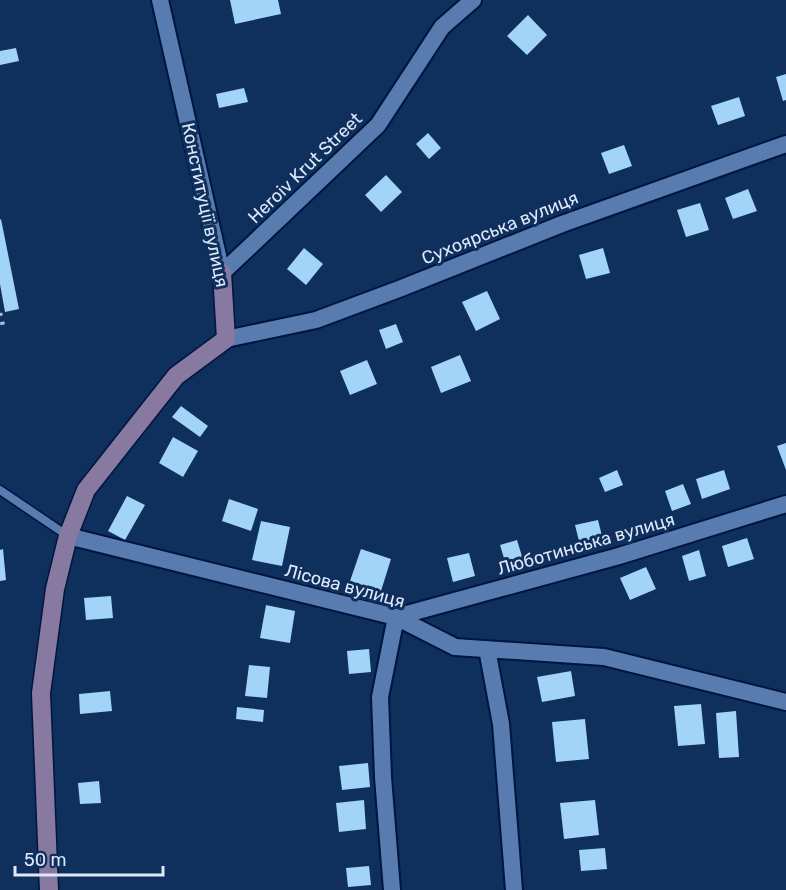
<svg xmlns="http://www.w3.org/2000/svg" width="786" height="890" viewBox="0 0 786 890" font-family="Rubik,sans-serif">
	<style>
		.building { fill: #a1d4f6 }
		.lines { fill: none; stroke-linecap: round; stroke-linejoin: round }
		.lane-casing { stroke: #001540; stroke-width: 11 }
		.street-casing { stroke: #001540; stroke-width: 20 }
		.secondary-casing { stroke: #001540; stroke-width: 21 }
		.lane { stroke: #597cb0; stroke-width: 8 }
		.street { stroke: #597cb0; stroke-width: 16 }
		.secondary { stroke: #8879a0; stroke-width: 18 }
		.rail { stroke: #adbed5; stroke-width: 4.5; stroke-dasharray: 3 6; stroke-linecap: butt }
		.labels { text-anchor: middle; stroke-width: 6; stroke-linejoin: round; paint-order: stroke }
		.street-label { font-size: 18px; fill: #dde9fa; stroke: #0f2f5c }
	</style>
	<rect width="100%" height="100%" fill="#0f2f5c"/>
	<!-- building -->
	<path class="building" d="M230,0H278L281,14L235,24Z
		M528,15L547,35L527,55L507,36Z
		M16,48L19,61L0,65V51Z
		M786,74V100L783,101L776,77Z
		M244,88L248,102L219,108L216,94Z
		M739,97L745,116L718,125L711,106Z
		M428,133L441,148L429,159L416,144Z
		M624,145L632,166L609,174L601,153Z
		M386,175L402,192L381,212L365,195Z
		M748,189L757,211L733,219L725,198Z
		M700,203L709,230L686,237L677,210Z
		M1,219L19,309L5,312L0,284V220Z
		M304,248L323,264L306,285L287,269Z
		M603,248L610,273L586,279L579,255Z
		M487,291L500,319L476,331L462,302Z
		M396,324L403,342L386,349L379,330Z
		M460,355L471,381L441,393L431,367Z
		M367,360L377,384L350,395L340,371Z
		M181,406L208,426L200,437L172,417Z
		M173,437L198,451L183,477L159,463Z
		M786,443V470L777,446Z
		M617,470L623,485L605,492L599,478Z
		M724,470L730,489L702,499L696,479Z
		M683,484L691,504L672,511L665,491Z
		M127,496L145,505L125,540L108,531Z
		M229,499L258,509L251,531L222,521Z
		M598,520L604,544L581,549L575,525Z
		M261,521L290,527L282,566L252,560Z
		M747,538L754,559L728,567L722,546Z
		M517,540L524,563L507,568L500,545Z
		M3,549L6,580L0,581V550Z
		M361,549L391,559L381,591L350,581Z
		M699,550L706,576L689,581L682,556Z
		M469,553L475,576L453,582L447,558Z
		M646,567L656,589L630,600L620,578Z
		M111,596L113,618L86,620L84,598Z
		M266,605L295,611L290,643L260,638Z
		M369,649L371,672L349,674L347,651Z
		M249,665L270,667L267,698L245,696Z
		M571,671L575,696L542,702L537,677Z
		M110,691L112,711L80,714L79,694Z
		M701,704L705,744L678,746L674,706Z
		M237,707L264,710L263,722L236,719Z
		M736,711L739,757L719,758L716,713Z
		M585,719L589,759L556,762L552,722Z
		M368,763L370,787L342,790L339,766Z
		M99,781L101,803L80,804L78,783Z
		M364,800L366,829L339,832L336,803Z
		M595,800L599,835L564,839L560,803Z
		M605,848L607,869L581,871L579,850Z
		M369,866L371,885L348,887L346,868Z"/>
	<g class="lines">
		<defs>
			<path id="lane" d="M0,490L68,536"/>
			<path id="street" d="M160,0L222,273
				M222,273L378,125L442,27L473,0
				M226,339L316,320L399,289L562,224L786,144
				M68,536L396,617L455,647L604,657L786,702
				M487,649L501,724L514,890
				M392,890L383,777L380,697L396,617L619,556L786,504"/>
			<path id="secondary" d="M49,890L41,693L55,589L68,536L86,490L176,376L226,339L222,273"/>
		</defs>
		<!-- lane casing -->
		<use href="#lane" class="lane-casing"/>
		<!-- street casing -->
		<use href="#street" class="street-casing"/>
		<!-- secondary casing -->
		<use href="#secondary" class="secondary-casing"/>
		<!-- lane -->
		<use href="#lane" class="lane"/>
		<!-- street -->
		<use href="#street" class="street"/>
		<!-- secondary -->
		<use href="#secondary" class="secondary"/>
		<!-- rail -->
		<path class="rail" d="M0,313L4,330"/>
	</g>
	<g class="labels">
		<!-- street labels -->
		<g class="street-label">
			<text transform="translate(305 168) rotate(-44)" y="6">Heroiv Krut Street</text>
			<text transform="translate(205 205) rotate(78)" y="6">Конституції вулиця</text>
			<text transform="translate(500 228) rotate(-22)" y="6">Сухоярська вулиця</text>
			<text transform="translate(586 544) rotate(-16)" y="6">Люботинська вулиця</text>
			<text transform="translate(345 586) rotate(15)" y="6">Лісова вулиця</text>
		</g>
	</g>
	<!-- scale -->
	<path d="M15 866v9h148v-9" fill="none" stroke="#dde9fa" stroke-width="3"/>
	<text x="24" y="866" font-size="18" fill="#dde9fa" stroke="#0f2f5c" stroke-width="4.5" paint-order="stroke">50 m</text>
</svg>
